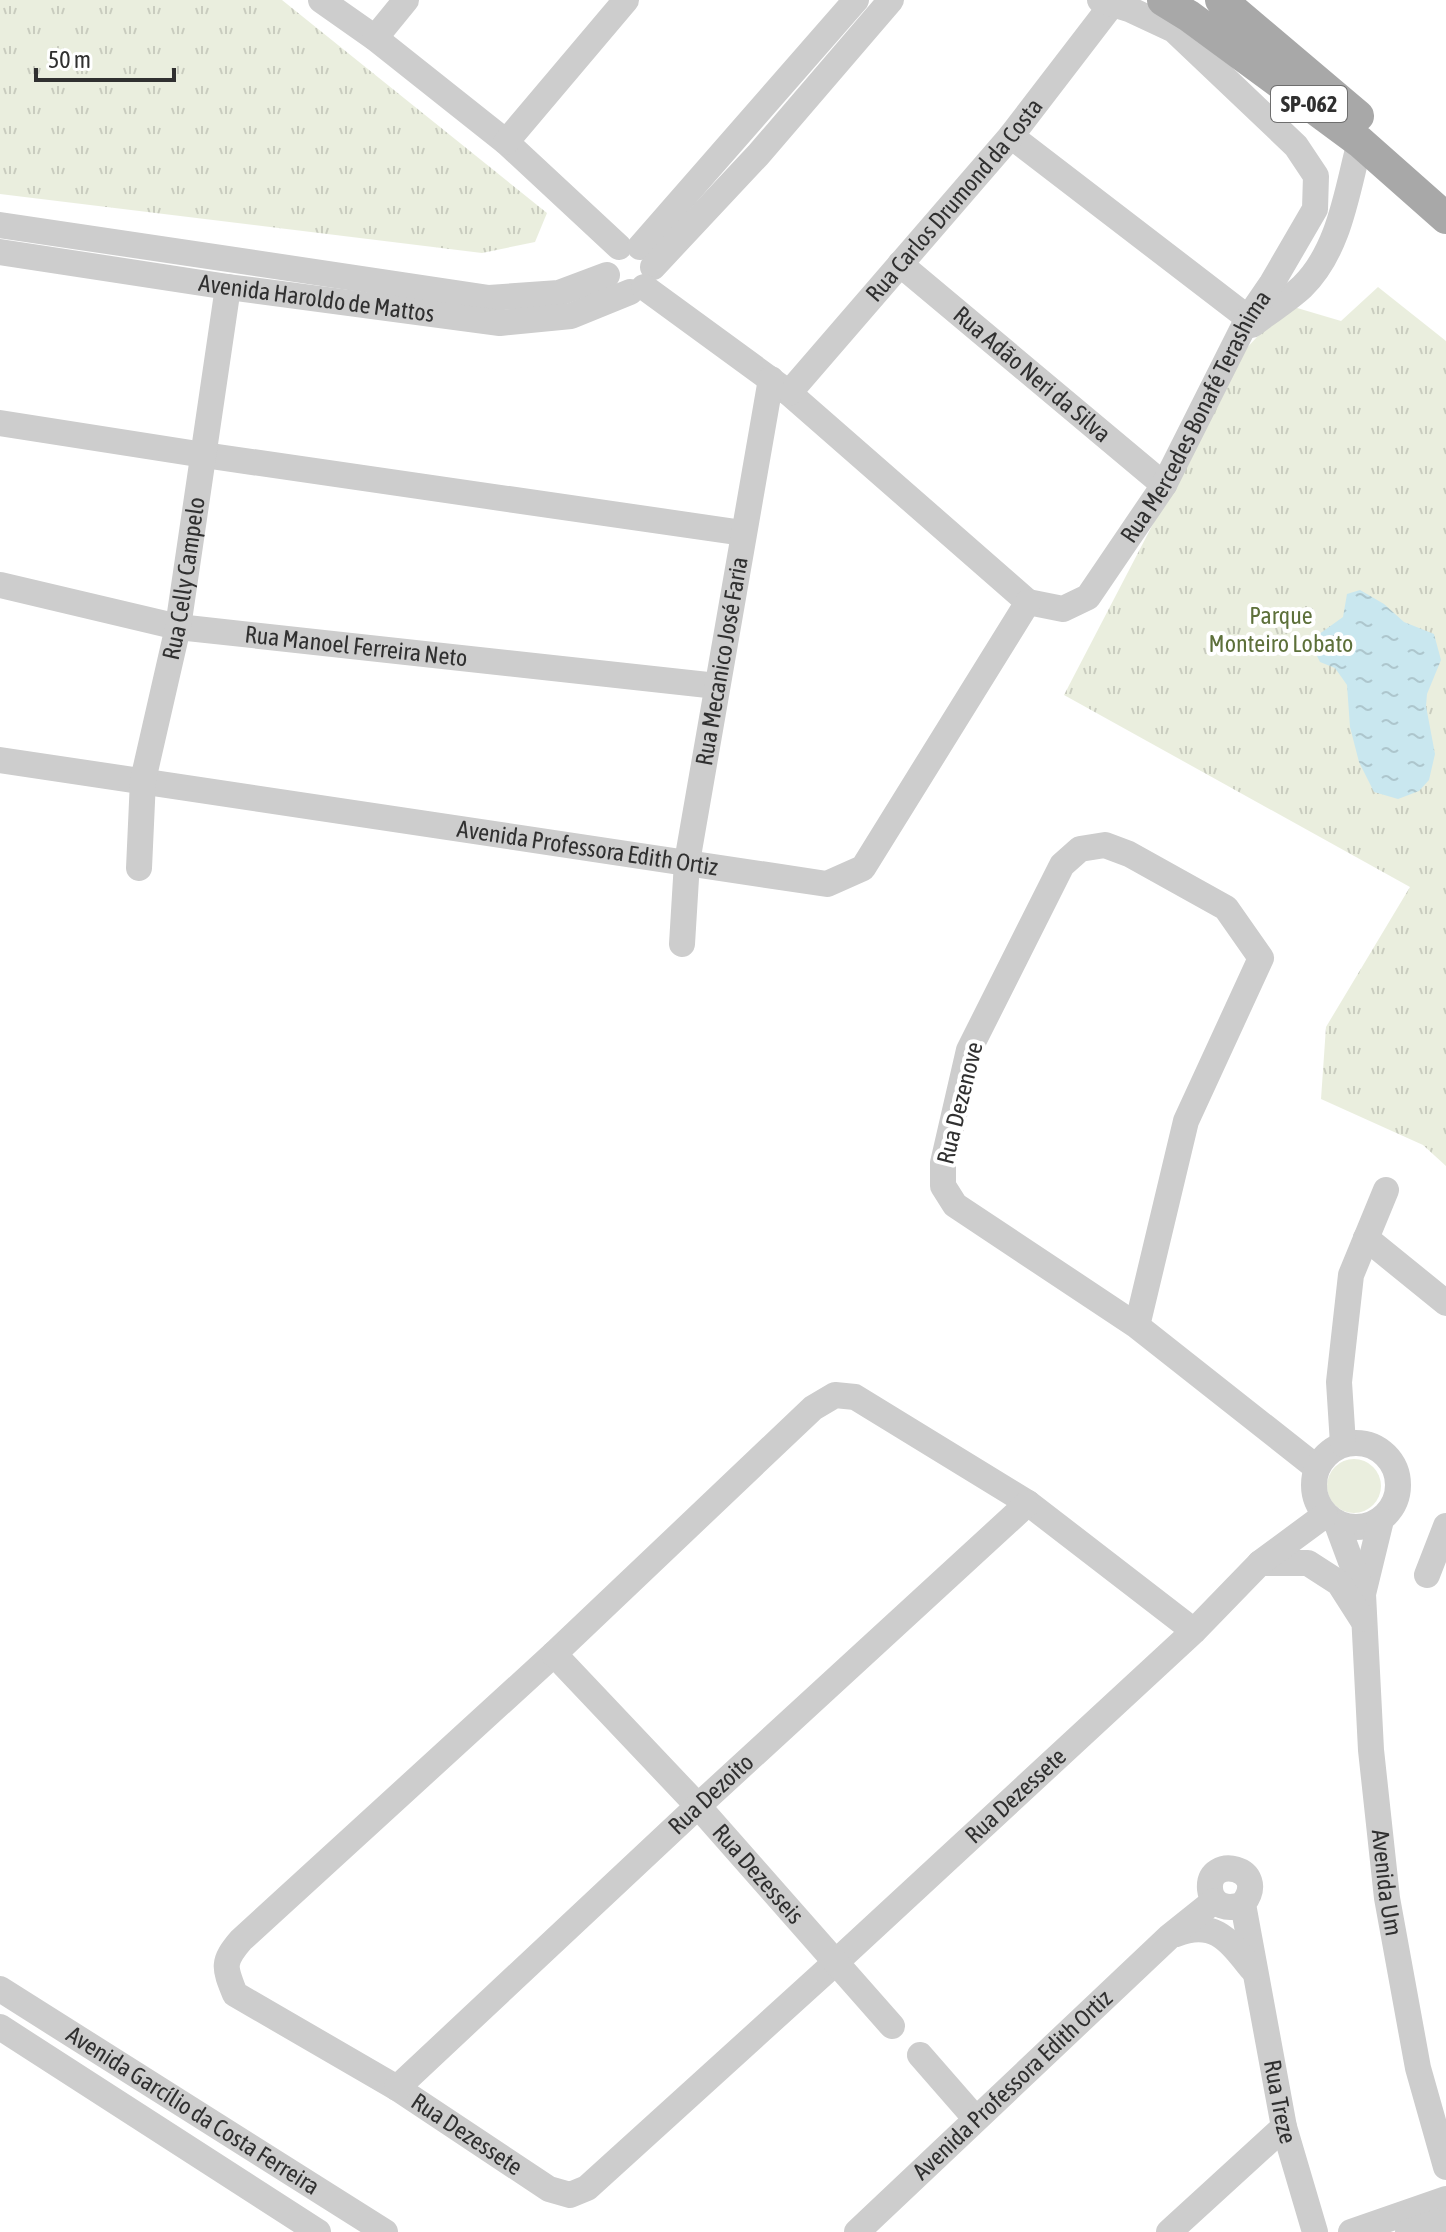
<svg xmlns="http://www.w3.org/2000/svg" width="1446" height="2232" viewBox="0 0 1446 2232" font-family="'Asap Condensed',sans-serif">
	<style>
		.green { fill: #eaeede }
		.park { fill: url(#park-tufts) }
		.water { fill: url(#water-ripples) }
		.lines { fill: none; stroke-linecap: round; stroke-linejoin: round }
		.minor { stroke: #cdcdcd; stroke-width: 26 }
		.major { stroke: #a8a8a8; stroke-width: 32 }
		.labels { text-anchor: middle; stroke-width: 8; stroke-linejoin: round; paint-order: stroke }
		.shield { fill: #fff; stroke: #6e6e6e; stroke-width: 2 }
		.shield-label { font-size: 22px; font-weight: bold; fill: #303030 }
		.street-label { font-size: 24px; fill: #303030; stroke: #fff }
		.park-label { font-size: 24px; fill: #5d703a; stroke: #fff }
	</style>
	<defs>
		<pattern id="park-tufts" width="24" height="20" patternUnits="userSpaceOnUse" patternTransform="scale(2)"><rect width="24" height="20" fill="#eaeede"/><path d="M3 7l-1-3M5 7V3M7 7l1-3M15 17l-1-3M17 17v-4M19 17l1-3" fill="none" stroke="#c9ccbf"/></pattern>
		<pattern id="water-ripples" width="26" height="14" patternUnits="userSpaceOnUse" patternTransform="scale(2)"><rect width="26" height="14" fill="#c9e7ef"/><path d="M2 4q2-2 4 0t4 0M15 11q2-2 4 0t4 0" fill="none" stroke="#adc6cd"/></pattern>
	</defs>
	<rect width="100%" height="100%" fill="#fff"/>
	<!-- green -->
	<path class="green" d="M1327 1486a27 27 0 1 1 54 0a27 27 0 1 1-54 0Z"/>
	<!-- park -->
	<path class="park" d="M0,0H282L547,213L535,242L482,253L0,194Z
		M1378,287L1446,341V1166L1423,1145L1321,1099L1326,1027L1410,887L1064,695L1242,353L1287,305L1341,321Z"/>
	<!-- water -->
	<path class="water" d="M1360,590L1384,604L1404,622L1434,634L1441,660L1427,694L1426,706L1435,754L1429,780L1419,791L1398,799L1374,792L1359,762L1350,727L1347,685L1335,668L1320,662L1312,646L1315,637L1343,617L1347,594Z"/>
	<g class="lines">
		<!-- minor -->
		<g class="minor">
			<path d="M321,0L375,38L506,142L619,247"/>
			<path d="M375,38L406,0"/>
			<path d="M1011,136L1248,318"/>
			<path d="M506,142L626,0"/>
			<path d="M0,225L489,298L559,293L607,275"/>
			<path d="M640,247L856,0"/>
			<path id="s1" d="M0,252L228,287L500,323L571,316L630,292"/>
			<path id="s2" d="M900,264L1164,485"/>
			<path d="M653,267L758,155L891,0"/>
			<path d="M644,287L789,393L1028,602"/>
			<path d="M1252,325C1268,312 1287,301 1302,287C1340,250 1347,190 1360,142"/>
			<path id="s3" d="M789,393L1011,136L1113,3"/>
			<path d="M0,423L204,455L743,533"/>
			<path id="s4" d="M0,585L178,627L717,686"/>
			<path id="s5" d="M1028,602L1063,609L1088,597L1164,485L1248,318L1272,283L1315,209L1316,176L1296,146L1174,30L1129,9L1100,0"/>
			<path id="s6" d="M0,760L827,884L863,868L1028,602"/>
			<path id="s7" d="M139,868L143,780L178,627L228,287"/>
			<path id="s8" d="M682,944L687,862L771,379"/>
			<path d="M1366,1238L1446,1303"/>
			<path d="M1137,1326L1186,1121L1261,958L1226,908L1129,854L1105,845L1080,849L1062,865L969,1050L943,1163V1186L955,1205L1137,1326L1317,1468"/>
			<circle cx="1356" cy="1485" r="42"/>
			<path d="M1343,1444L1339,1382L1351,1275L1386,1190"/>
			<path id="s9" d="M1381,1520L1363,1594L1371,1750L1387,1898L1418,2068L1446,2167"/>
			<path d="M1337,1524L1363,1594"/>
			<path d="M1260,1563H1308L1339,1583L1362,1619"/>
			<path d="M1427,1575L1446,1526"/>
			<path id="s10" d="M1194,1631L1028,1503L855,1397L835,1395L813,1408L554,1654L241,1940C222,1962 224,1967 235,1994L397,2088L549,2189L570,2195L587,2188L836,1962L1194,1631L1260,1563L1325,1515"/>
			<path id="s11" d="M554,1654L698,1806L892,2026"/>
			<path id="s12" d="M1243,1904C1229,1910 1212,1907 1210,1889C1207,1854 1271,1867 1243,1904L1284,2127L1315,2232"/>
			<path d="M1176,1934C1215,1919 1229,1941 1252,1969"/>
			<path id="s13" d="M0,1989L385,2232"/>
			<path d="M0,2027L318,2232"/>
			<path d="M920,2055L975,2118"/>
			<path id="s14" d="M397,2088L698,1806L1028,1503"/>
			<path id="s15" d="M857,2232L1169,1937L1214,1901"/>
			<path d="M1169,2232L1284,2127"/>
			<path d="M1351,2232L1446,2199"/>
			<path d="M1408,2232L1446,2219"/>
		</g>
		<!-- major -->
		<path class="major" d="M1163,0L1189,16L1360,142L1446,218
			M1221,0L1358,116"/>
	</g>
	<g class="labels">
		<!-- shield labels -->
		<rect class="shield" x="1271" y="86" width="76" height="36" rx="6"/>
		<g class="shield-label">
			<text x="1309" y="112">SP-062</text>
		</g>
		<!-- street labels -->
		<g class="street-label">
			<text dy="8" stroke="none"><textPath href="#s3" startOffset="254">Rua Carlos Drumond da Costa</textPath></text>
			<text dy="8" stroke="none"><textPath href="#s1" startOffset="320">Avenida Haroldo de Mattos</textPath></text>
			<text dy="8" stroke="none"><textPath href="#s2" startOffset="172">Rua Adão Neri da Silva</textPath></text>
			<text dy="8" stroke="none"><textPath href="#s5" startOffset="274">Rua Mercedes Bonafé Terashima</textPath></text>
			<text dy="8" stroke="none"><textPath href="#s7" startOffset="294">Rua Celly Campelo</textPath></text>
			<text dy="8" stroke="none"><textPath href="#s4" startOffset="362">Rua Manoel Ferreira Neto</textPath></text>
			<text dy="8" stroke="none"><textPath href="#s8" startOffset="286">Rua Mecanico José Faria</textPath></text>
			<text dy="8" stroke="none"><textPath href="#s6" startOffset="594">Avenida Professora Edith Ortiz</textPath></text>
			<text transform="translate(960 1103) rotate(-76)" y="8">Rua Dezenove</text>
			<text dy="8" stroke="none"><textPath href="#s14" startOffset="430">Rua Dezoito</textPath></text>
			<text dy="8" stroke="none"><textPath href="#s10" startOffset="2290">Rua Dezessete</textPath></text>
			<text dy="8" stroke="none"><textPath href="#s11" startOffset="300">Rua Dezesseis</textPath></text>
			<text dy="8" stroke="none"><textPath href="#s9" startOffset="366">Avenida Um</textPath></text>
			<text dy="8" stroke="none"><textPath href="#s15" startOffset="214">Avenida Professora Edith Ortiz</textPath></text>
			<text dy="8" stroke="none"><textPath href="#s12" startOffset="326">Rua Treze</textPath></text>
			<text dy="8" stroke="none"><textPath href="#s13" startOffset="228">Avenida Garcílio da Costa Ferreira</textPath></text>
			<text dy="8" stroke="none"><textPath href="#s10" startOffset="1570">Rua Dezessete</textPath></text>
		</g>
		<!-- park labels -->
		<g class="park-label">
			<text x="1281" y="624">Parque<tspan x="1281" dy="28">Monteiro Lobato</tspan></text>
		</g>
	</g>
	<!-- scale -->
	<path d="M36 68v12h138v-12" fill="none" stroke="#303030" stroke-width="4"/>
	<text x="48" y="68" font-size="24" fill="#303030" stroke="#ffffff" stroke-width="6" paint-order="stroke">50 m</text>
</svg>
